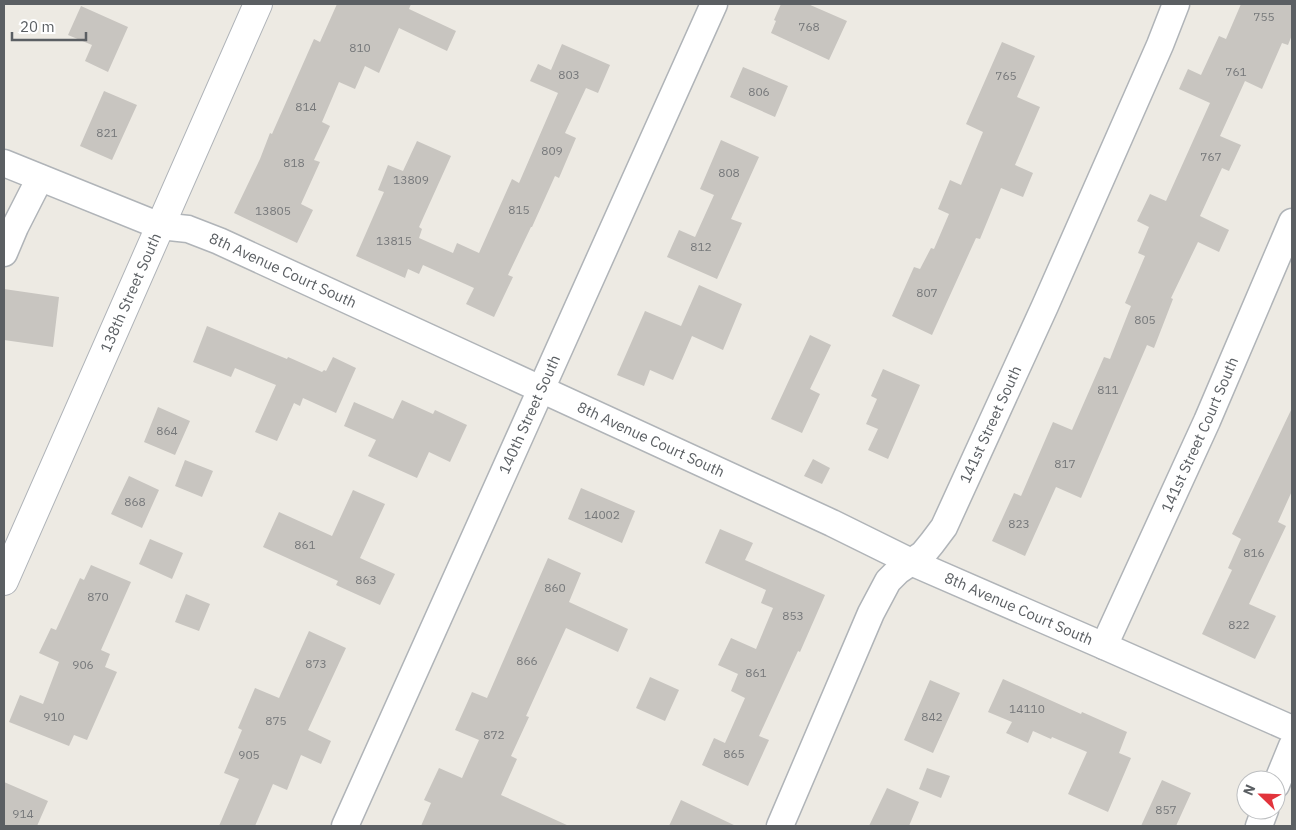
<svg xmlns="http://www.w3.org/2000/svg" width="1296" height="830" viewBox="0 0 1296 830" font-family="'IBM Plex Sans',sans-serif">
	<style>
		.building { fill: #c8c5c0 }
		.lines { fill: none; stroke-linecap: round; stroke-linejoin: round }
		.street-casing { stroke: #b0b4b8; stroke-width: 29 }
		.secondary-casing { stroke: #afb3b8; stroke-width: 30 }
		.street { stroke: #fff; stroke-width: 26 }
		.secondary { stroke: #fff; stroke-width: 28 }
		.labels { text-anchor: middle; stroke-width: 4.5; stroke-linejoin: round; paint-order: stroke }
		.number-label { font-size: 12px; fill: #76787a }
		.street-label { font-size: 15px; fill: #5b5f63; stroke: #fff }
	</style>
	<rect width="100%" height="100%" fill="#edeae3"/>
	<!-- building -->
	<path class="building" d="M337,4H411L409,9L456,31L447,51L399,28L379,73L365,66L355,89L339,82L322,122L330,126L314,160L320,162L301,204L313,210L297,243L234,213L260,159L270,133L272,134L314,39L320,42Z
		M781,4H808L847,21L829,60L771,33L776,21L774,20Z
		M1241,4H1292V35L1288,45L1282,43L1262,89L1245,81L1220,136L1241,145L1229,171L1222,168L1200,216L1229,230L1219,252L1198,242L1171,298L1173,299L1154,348L1147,345L1081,498L1056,487L1025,556L992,541L1014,493L1021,496L1053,422L1072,430L1104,357L1110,359L1131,306L1125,303L1145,256L1138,253L1149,227L1137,221L1150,194L1166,201L1210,103L1179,89L1188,69L1201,75L1219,36L1226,39Z
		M81,6L128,27L108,72L85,61L92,45L68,35Z
		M1002,42L1035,56L1017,97L1040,107L1015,165L1033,173L1023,197L1001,188L980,239L976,238L932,335L892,316L914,267L920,269L931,248L934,249L949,214L938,209L950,180L961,185L983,132L966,124Z
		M562,44L610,65L598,93L586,88L565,133L576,138L559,178L555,176L532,227H531L508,275L513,277L494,317L466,304L474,288L423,265L419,274L408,269L405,278L356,256L384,192L378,190L388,165L403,171L417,141L451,156L419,227L422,229L419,238L453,253L457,243L479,253L512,179L519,183L558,93L530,81L538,64L551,70Z
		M743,67L788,86L775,117L730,97Z
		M104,91L137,105L112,160L80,146Z
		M721,140L759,157L731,219L742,223L717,279L667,257L679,230L695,237L714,195L700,189Z
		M699,285L742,304L723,350L692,336L673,380L650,370L644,386L617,375L645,311L681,326Z
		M4,289L59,297L53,347L4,340Z
		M207,326L287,359L288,357L322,372L324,370L326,371L333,357L356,368L336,413L303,398L300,406L294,403L277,441L255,432L276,385L235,368L231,377L193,362Z
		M810,335L831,345L810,389L820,394L802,433L771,419Z
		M883,369L920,385L888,459L868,450L878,429L866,424L877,399L871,396Z
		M402,400L433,414L435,410L467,425L450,462L429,452L417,478L368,456L376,440L344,426L354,402L393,419Z
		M158,407L190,421L175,455L144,442Z
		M1292,408V491L1278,522L1286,526L1249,604L1276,616L1255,659L1202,634L1232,570L1228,568L1241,539L1232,534Z
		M813,459L830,468L822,484L804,476Z
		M185,460L213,471L202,497L175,486Z
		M129,476L159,490L142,528L111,514Z
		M581,488L635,511L622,543L568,519Z
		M353,490L385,504L360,558L395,574L380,605L336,585L338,581L263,547L279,512L332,536Z
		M720,529L753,543L745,560L825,595L800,652L798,651L759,736L769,740L748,786L702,765L714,738L725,743L745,698L731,691L738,674L718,665L731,638L756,649L773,608L761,603L766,590L705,563Z
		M150,539L183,553L172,579L139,564Z
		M548,558L581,573L569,602L628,629L618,652L566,628L526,716L529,717L511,756L517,759L501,795L569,826H421L431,803L424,800L439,768L462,778L479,740L455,730L472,692L487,698Z
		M91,565L131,582L101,650L110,654L105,667L117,672L87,740L74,735L69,746L9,722L20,695L43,704L59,662L39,653L51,628L56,630L80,578L84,580Z
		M186,594L210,604L199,631L175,622Z
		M309,631L346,648L308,730L331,741L321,764L301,755L287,790L273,784L255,826H219L239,779L224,773L242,730L238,728L255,688L279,698Z
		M650,677L679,690L665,721L636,708Z
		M1003,679L1081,714L1082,712L1127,732L1119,753L1131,758L1108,812L1068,794L1087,752L1052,737L1051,739L1033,731L1028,743L1006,733L1012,722L988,712Z
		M930,680L960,693L933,753L904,740Z
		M927,768L950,776L941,798L919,789Z
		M1162,780L1191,793L1176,826H1141Z
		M4,782L48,801L37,826H4Z
		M887,788L919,802L909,826H869Z
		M681,800L736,826H669Z"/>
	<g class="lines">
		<defs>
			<g id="street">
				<path id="s1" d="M4,163L160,226L188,229L219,241L832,523L911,562L1104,646L1292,729"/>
				<path d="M4,253L15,227L40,178"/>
				<path id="s2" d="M1104,646L1207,421L1292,222"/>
				<path d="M1276,785L1292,746"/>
				<path id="s3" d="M345,826L714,4"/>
				<path id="s4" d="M780,826L871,613L888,581L898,571L923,554L932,543L944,527L1045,306L1160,45L1176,4"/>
				<path d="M1259,826L1265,810"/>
			</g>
			<g id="secondary">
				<path id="s5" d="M4,581L258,4"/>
			</g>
		</defs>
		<!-- street casing -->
		<use href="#street" class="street-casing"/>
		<!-- secondary casing -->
		<use href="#secondary" class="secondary-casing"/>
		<!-- street -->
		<use href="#street" class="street"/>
		<!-- secondary -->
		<use href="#secondary" class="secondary"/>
	</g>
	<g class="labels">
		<!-- number labels -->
		<g class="number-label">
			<text x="1264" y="21">755</text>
			<text x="809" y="31">768</text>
			<text x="360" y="52">810</text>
			<text x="1236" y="76">761</text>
			<text x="569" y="79">803</text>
			<text x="1006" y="80">765</text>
			<text x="759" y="96">806</text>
			<text x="306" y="111">814</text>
			<text x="107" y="137">821</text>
			<text x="552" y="155">809</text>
			<text x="1211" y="161">767</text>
			<text x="294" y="167">818</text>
			<text x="729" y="177">808</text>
			<text x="411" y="184">13809</text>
			<text x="519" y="214">815</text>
			<text x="273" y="215">13805</text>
			<text x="394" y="245">13815</text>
			<text x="701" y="251">812</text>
			<text x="927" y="297">807</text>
			<text x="1145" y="324">805</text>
			<text x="1108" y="394">811</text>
			<text x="167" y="435">864</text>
			<text x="1065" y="468">817</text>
			<text x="135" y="506">868</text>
			<text x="602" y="519">14002</text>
			<text x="1019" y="528">823</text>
			<text x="305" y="549">861</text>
			<text x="1254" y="557">816</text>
			<text x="366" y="584">863</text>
			<text x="555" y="592">860</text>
			<text x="98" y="601">870</text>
			<text x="793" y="620">853</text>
			<text x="1239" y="629">822</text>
			<text x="527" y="665">866</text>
			<text x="316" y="668">873</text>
			<text x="83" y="669">906</text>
			<text x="756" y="677">861</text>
			<text x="1027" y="713">14110</text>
			<text x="54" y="721">910</text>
			<text x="932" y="721">842</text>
			<text x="276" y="725">875</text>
			<text x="494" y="739">872</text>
			<text x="734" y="758">865</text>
			<text x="249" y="759">905</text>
			<text x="1166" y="814">857</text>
			<text x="23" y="818">914</text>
		</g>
		<!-- street labels -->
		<g class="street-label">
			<text dy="5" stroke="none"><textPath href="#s1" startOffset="300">8th Avenue Court South</textPath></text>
			<text dy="5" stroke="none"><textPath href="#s5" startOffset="315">138th Street South</textPath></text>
			<text dy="5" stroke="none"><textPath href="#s3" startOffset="451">140th Street South</textPath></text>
			<text dy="5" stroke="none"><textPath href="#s4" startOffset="459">141st Street South</textPath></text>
			<text dy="5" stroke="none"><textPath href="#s2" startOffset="232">141st Street Court South</textPath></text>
			<text dy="5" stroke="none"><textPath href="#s1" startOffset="705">8th Avenue Court South</textPath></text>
			<text dy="5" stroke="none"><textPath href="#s1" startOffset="1110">8th Avenue Court South</textPath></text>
		</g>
	</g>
	<!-- border -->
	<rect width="1296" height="830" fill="none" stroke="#5b5f63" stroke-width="10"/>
	<!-- north arrow -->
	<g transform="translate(1261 795) rotate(293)"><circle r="24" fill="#ffffff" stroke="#bdbfc1"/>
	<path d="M0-4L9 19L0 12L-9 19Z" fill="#e2343c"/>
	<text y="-8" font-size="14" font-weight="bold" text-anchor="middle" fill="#5b5f63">N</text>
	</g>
	<!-- scale -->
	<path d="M12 32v8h74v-8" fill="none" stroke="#5b5f63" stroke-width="2.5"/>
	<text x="20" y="32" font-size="15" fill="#5b5f63" stroke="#ffffff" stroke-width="4" paint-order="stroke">20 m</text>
</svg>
